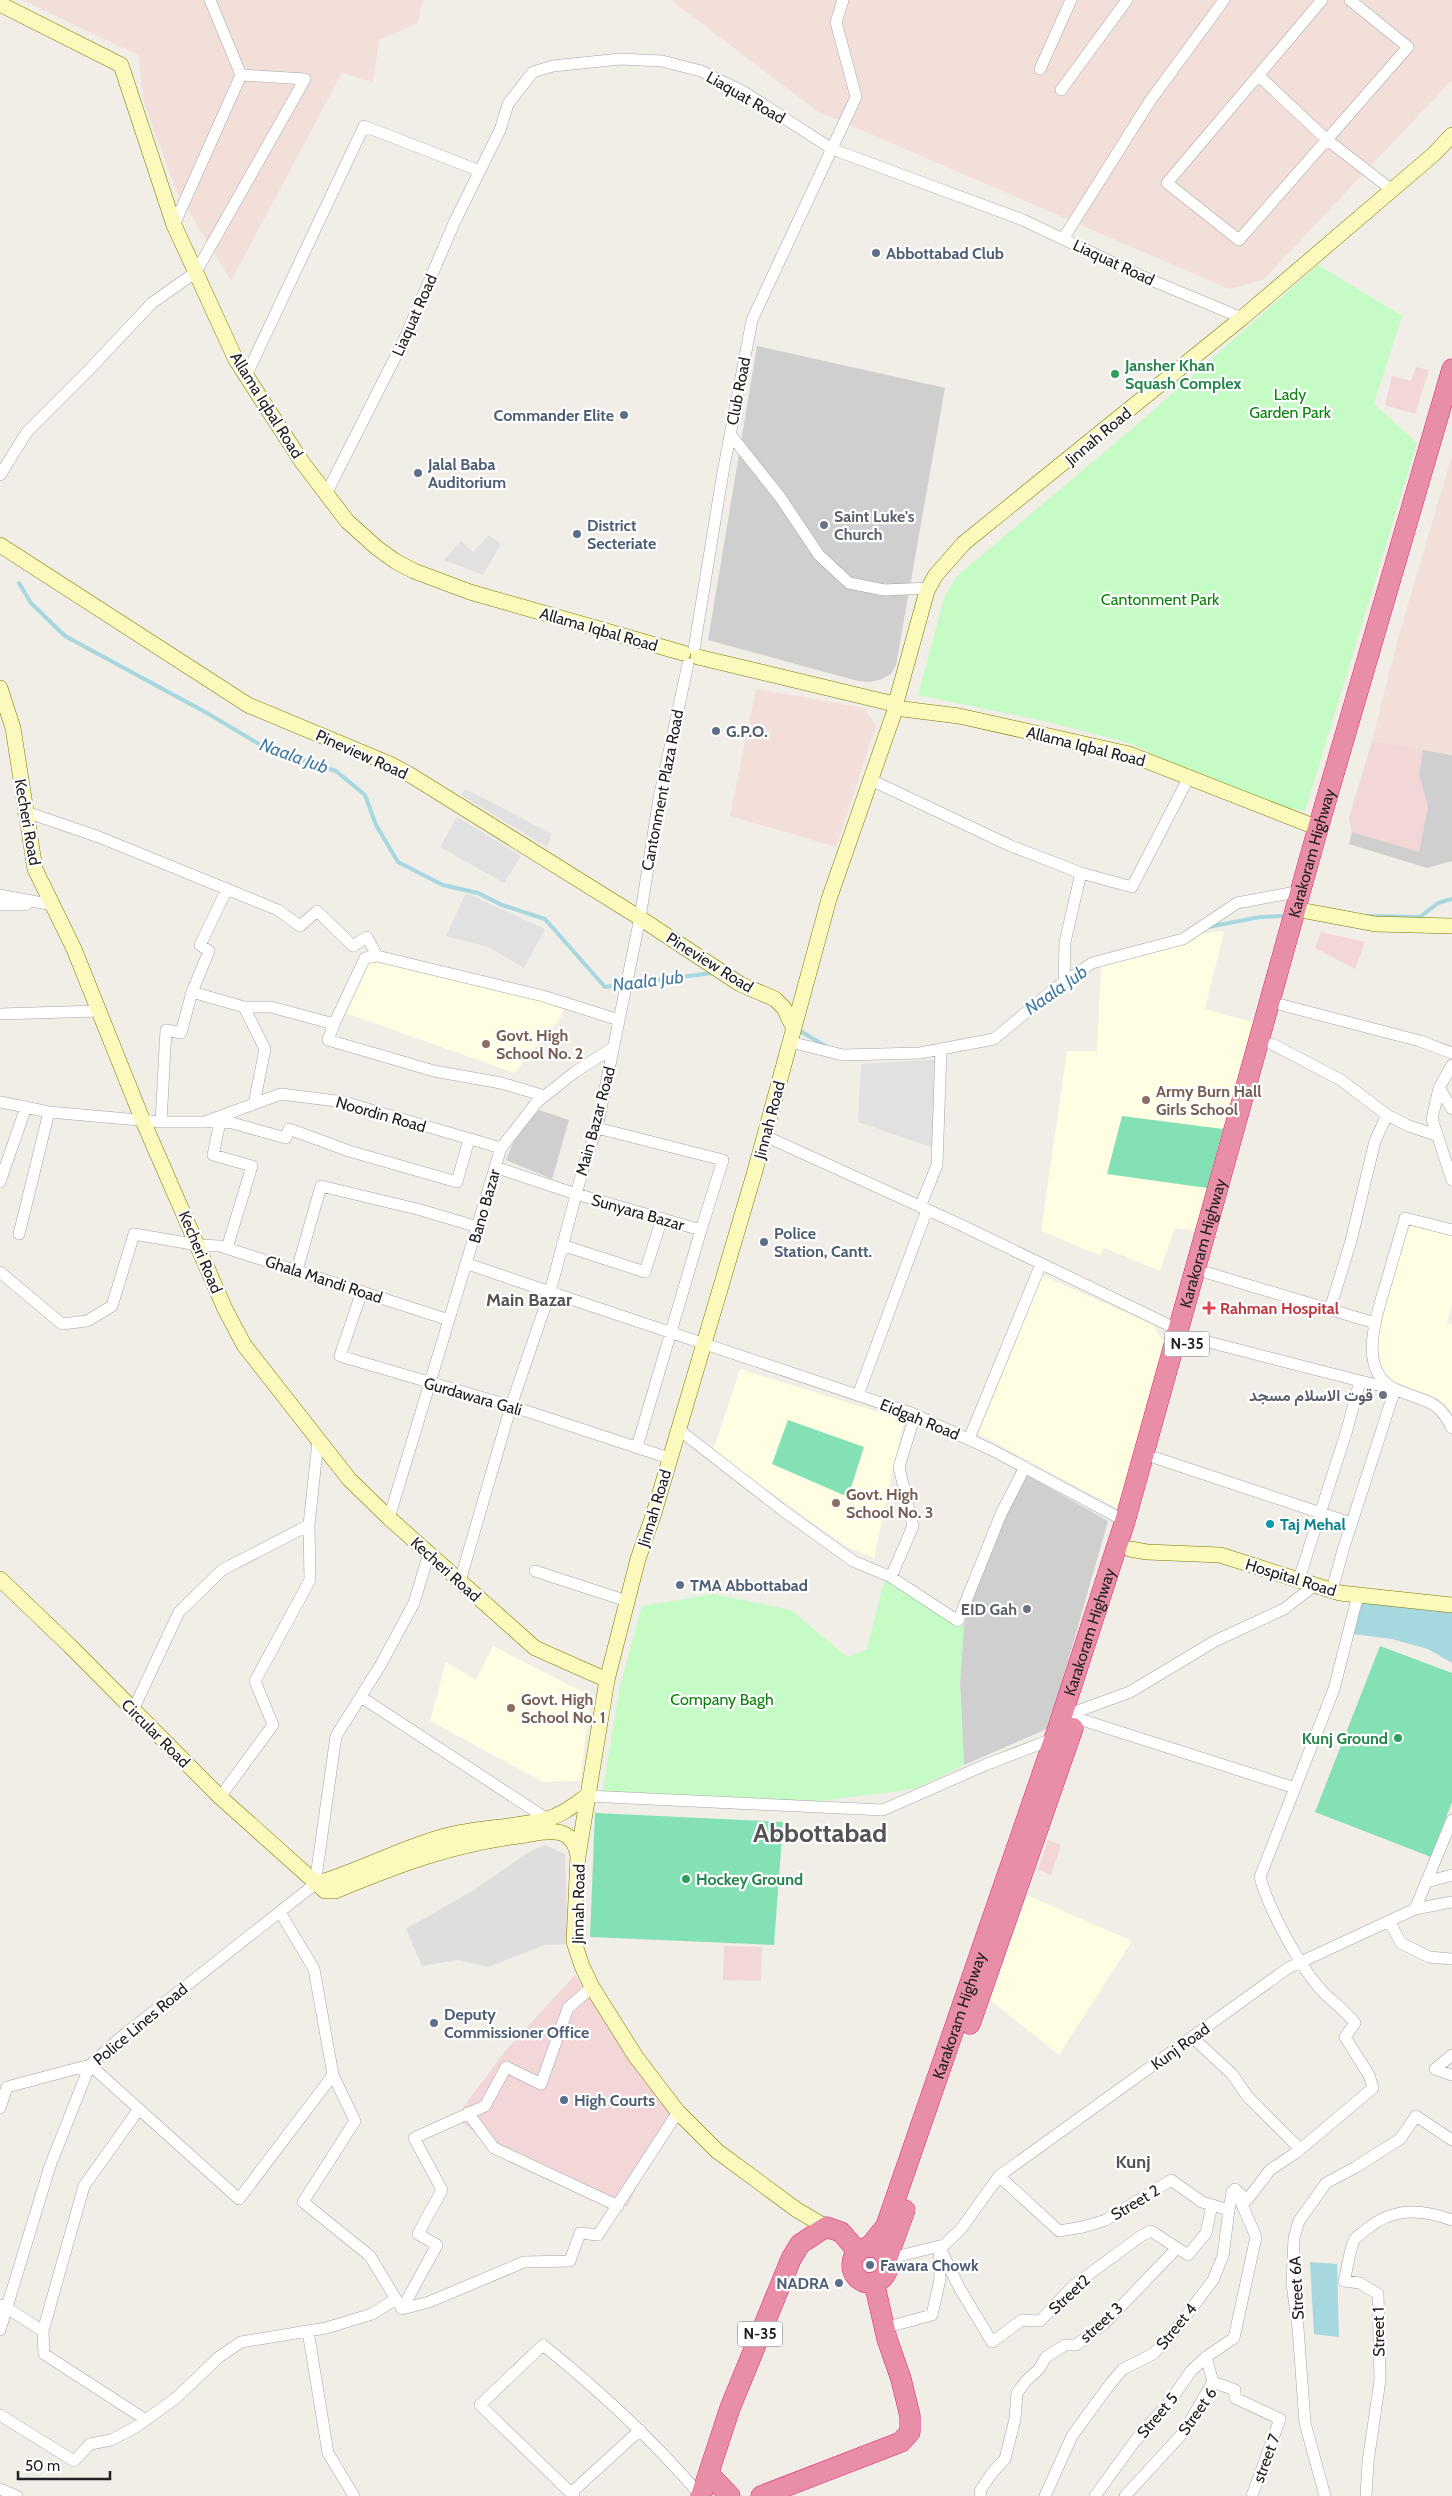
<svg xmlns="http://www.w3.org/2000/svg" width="1452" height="2496" viewBox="0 0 1452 2496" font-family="Cabin,Vazirmatn,sans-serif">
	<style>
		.residential { fill: #dfddde }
		.commercial { fill: #f2d6d8 }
		.education { fill: #fffde2 }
		.religious { fill: #cfcfcf }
		.military { fill: #f3dfda }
		.park { fill: #c5fbc5 }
		.pitch { fill: #84e1b5 }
		.parking { fill: #e1e1e1 }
		.water { fill: #a7d7df }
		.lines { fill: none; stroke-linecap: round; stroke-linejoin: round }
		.stream { stroke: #a7d7df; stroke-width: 4 }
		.street-casing { stroke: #a5a5a5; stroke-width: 12 }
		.secondary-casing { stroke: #797c03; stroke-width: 16 }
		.highway-casing { stroke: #de2574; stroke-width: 21 }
		.street { stroke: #fff; stroke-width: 11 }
		.secondary { stroke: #fbf9bb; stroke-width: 15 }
		.highway { stroke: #e98ea7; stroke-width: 20 }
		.service-dot { fill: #5c6f8a; stroke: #fff; stroke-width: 2 }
		.leisure-dot { fill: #2e9e5b; stroke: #fff; stroke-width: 2 }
		.worship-dot { fill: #6b7280; stroke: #fff; stroke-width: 2 }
		.education-dot { fill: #8d6e63; stroke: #fff; stroke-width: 2 }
		.health-dot { fill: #e0444e; stroke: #fff; stroke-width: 2 }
		.culture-dot { fill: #0f9aa8; stroke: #fff; stroke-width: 2 }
		.labels { text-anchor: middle; stroke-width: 4.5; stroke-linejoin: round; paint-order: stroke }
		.shield { fill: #fff; stroke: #646464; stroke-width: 1 }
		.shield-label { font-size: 15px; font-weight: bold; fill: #212121 }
		.street-label { font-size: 16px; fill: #212121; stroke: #fff }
		.service-label { font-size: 16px; font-weight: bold; fill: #4e5e75; stroke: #fff; text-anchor: start }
		.leisure-label { font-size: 16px; font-weight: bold; fill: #27864d; stroke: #fff; text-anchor: start }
		.park-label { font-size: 16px; fill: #0a830a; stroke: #fff }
		.worship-label { font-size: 16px; font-weight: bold; fill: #5b616d; stroke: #fff; text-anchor: end }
		.education-label { font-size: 16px; font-weight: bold; fill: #785e54; stroke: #fff; text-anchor: start }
		.health-label { font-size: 16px; font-weight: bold; fill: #be3a42; stroke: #fff; text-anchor: start }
		.culture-label { font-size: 16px; font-weight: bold; fill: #0d838f; stroke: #fff; text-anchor: start }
		.water-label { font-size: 18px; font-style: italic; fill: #447ba3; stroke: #fff }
		.neighbourhood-label { font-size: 18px; font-weight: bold; fill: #545454; stroke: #fff }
		.town-label { font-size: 26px; font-weight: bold; fill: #545454; stroke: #fff }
	</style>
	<rect width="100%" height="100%" fill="#f1ede7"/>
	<!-- residential -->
	<path class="residential" d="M545,1845L565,1854L568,1944L545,1945L488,1967L459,1960L422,1966L406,1929L474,1890L530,1851Z"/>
	<!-- commercial -->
	<path class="commercial" d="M1416,367L1429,370L1415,414L1385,405L1392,376L1411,381Z
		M1372,741L1423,749L1419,775L1428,806L1419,853L1352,832L1349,818Z
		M1321,932L1365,942L1355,969L1315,948Z
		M1048,1840L1061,1845L1051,1875L1038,1870Z
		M724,1946L762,1947L761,1981L723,1980Z
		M575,1975L672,2117L627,2207L502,2156L456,2117L506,2050Z"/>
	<!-- education -->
	<path class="education" d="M1224,931L1205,1009L1253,1022L1196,1231L1175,1228L1160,1271L1104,1248L1101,1256L1041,1231L1067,1051H1097L1101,965L1190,935Z
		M367,959L422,973L488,983L564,1004L562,1016L514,1073L343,1012Z
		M1408,1220L1452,1233V1305L1447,1323L1452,1325V1414L1450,1409L1437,1398L1393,1381L1386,1376L1380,1361L1378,1344L1383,1308Z
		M1033,1271L1153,1325L1165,1345L1117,1508L973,1431Z
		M740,1369L904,1420L874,1558L847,1547L713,1451Z
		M493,1646L591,1696L580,1781L543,1782L430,1721L446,1662L476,1680Z
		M1027,1895L1132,1941L1059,2055L990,2000Z"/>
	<!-- religious -->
	<path class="religious" d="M757,346L945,388L896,665L891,674L882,679L870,682L858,681L708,640Z
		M1423,749L1452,755V861L1427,868L1349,844L1352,832L1419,852L1428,806L1419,775Z
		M539,1110L569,1120L552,1179L506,1160L519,1128Z
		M1016,1469L1108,1521L1049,1728L964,1765L960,1683L964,1625Z"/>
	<!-- military -->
	<path class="military" d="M22,0H423L418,23L379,40L373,82L342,73L231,281L176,190L144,103L138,55Z
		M671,0H1452V80L1263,280L1229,289L817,111Z
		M1452,455V755L1372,741L1399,635Z
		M756,689L864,708L876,726L836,847L730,816Z"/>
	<!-- park -->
	<path class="park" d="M1318,265L1402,316L1374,404L1417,443L1305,811L1251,802L1132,744L1053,723L918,695L945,595L957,576L1133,428Z
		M885,1578L964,1625L960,1683L964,1765L914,1789L796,1804L602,1794L620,1686L642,1606L713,1594L791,1610L847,1657L867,1649Z"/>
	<!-- pitch -->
	<path class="pitch" d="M1122,1116L1223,1129L1207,1188L1107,1174Z
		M788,1420L864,1447L848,1497L772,1464Z
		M1380,1646L1452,1673V1802L1431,1857L1315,1812Z
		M595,1813L783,1822L774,1945L590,1937Z"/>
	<!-- parking -->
	<path class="parking" d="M489,535L501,544L483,575L444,560L461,541L473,552Z
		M466,789L552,834L547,847L461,795Z
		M457,817L521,856L504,883L440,847Z
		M466,893L545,929L524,968L489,947L446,936Z
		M944,1059L937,1149L858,1122L861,1064Z"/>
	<!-- water -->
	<path class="water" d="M1359,1600L1452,1607V1663L1428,1649L1392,1639L1353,1634Z
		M1310,2262L1337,2264L1339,2337L1314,2334Z"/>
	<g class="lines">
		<!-- stream -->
		<path class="stream" d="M19,583L31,603L65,636L207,713L264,747L336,771L365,795L376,825L398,862L443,885L478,893L502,905L545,919L605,987L712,973
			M1367,916L1420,917L1438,903L1452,899
			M1208,927L1260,917L1281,916
			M797,1029L825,1046"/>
		<defs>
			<path id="street" d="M1322,0L1167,183L1239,240L1408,47L1350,0
				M1040,69L1071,0
				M1259,76L1326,139L1392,190
				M1061,90L1127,0
				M174,225L241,75L210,0
				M1063,239L1150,101L1224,0
				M246,376L364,126L480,171
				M730,434L780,497L819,555L849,583L884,590L929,588
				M0,475L27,432L87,372L152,303L196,272L305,79L241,75
				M326,494L404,340L455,221L500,130L508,104L533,72L553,66L620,59L662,61L701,71L744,92L832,149L1023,220L1139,275L1242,318
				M694,649L723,472L752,320L856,97L836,22L843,0
				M688,664L659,798L640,918L597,1128L584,1165L550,1292L911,1413L992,1450L1125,1521
				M871,780L1011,846L1081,873
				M26,812L99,837L278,910L300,926L317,911L353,946L367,937L377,956L543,996L619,1020
				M0,895L53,905
				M0,905H26
				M1064,982L1065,942L1081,873L1132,887L1189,777
				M192,992L244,1007L265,1049L254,1104
				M1282,1005L1420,1041L1452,1053
				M244,1007H271L334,1024L365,958L377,956
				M0,1014L99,1011
				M334,1024L328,1040L434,1071L501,1083L545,1096
				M790,1042L843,1055L920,1053L994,1039L1053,990L1092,963L1183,939L1237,903L1301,891
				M1272,1044L1341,1080L1387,1115L1409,1126L1436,1135
				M1452,1065L1439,1088L1432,1119L1452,1180
				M1439,1088L1452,1109
				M0,1102L49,1112L161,1122H205L281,1094L344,1102L501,1148
				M161,1122L166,1030L181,1033L192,992L209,951L200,945L227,889
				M212,1122L232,1123L286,1138L289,1129L349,1151L457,1182L469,1139
				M220,1122L213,1155L252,1166L227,1248
				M765,1136L961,1225L1177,1329
				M495,1167L576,1194L701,1230L723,1160L597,1128
				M0,1182L26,1107
				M920,1207L937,1165L941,1049
				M1452,1230L1405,1218C1399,1238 1393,1259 1387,1280C1378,1311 1355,1370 1395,1389C1423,1402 1437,1397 1452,1428
				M19,1234L49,1112
				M562,1245L645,1272L662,1218
				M297,1270L321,1186L421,1210L478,1227
				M0,1272L62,1324L87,1321L112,1306L134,1234L198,1245L220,1246L449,1320
				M1208,1273L1375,1323
				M362,1291L340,1356L511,1406L669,1458
				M1330,1309L1351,1241L1375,1141L1387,1115
				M1189,1337L1360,1381
				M858,1395L927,1210
				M915,1415L899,1467L913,1526L891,1577L958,1621L1001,1514L1025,1467
				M678,1429L781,1509L853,1561L891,1577
				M969,1439L1041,1264
				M637,1447L701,1230
				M1156,1458L1351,1523
				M389,1518L501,1148L537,1102L575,1072L614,1047
				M535,1571L627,1601
				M1299,1579L1347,1430L1360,1381L1395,1389L1343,1550L1332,1590
				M460,1581L511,1406L550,1292L468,1264
				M361,1697L547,1819
				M133,1710L179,1612L222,1570L309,1525L318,1441
				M1078,1711L1130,1692L1215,1641L1284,1609L1315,1585
				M1076,1718L1295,1788
				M587,1796L883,1810L985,1765L1055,1738
				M220,1797L273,1725L255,1681L310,1580L309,1525
				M1426,1882L1452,1875
				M1415,1909L1452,1902
				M280,1912L314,1969L333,2075L355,2121L303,2202L370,2256L402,2309L429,2302L524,2262L570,2261L580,2233L598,2235L678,2112
				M1389,1921L1401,1943L1429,1957L1452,1959
				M1192,2037L1232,2074L1248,2097L1300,2149
				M1452,2055L1435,2069L1452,2075
				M7,2087L90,2065L239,2199L333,2075
				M0,2108L7,2087
				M468,2113L494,2148L618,2206
				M999,2176L1059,2231L1083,2227L1106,2220L1171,2180L1202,2202L1229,2210L1232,2192L1235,2189L1247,2200L1270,2170L1297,2152L1373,2088L1369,2075L1345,2037L1355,2023C1346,2012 1337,2005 1327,1996C1302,1972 1269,1910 1260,1877L1334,1689L1358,1595
				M887,2259L944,2245L961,2229L999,2176L1288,1968L1415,1909L1452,1820
				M2,2305L43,2331L44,2354L146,2420
				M402,2309L437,2245L418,2234L442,2190L414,2138L485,2106L506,2067L541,2084L568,2008L592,1987
				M884,2328L932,2315L940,2279L939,2246L960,2289L992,2342L1022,2320L1040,2321L1073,2286L1141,2236L1151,2231L1188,2255L1206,2233L1212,2205
				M0,2330L50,2166L90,2065L120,2038L315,1884L336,1736L380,1666L414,1603L429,1553
				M43,2331L84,2186L139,2109
				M308,2331L328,2453L354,2496
				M1206,2357L1234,2338L1256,2237L1238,2195
				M0,2415L74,2461L90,2444L111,2440L136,2427L176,2398L219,2357L241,2342L326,2328L372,2314L396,2299
				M0,2489L17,2496
				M571,2493L640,2430
				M574,2496L480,2405L543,2345C600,2391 653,2440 701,2496
				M981,2496L980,2491L992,2473L1005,2459L1015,2419L1017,2393L1026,2381L1039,2369L1046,2357L1065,2345H1076L1104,2324L1177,2248
				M1045,2496L1072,2436L1110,2384L1123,2369L1153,2354L1170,2337L1213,2280L1223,2256L1229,2210
				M1095,2496L1135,2441L1168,2404L1191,2371L1206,2357L1213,2382
				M1125,2496L1183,2433L1213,2382L1235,2390V2398L1280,2419L1252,2496
				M1325,2496L1305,2423L1298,2328L1292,2284L1294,2238L1299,2221L1326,2183L1356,2167L1400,2139L1416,2116L1452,2140
				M1366,2496L1368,2462L1380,2380L1378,2294L1360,2283L1344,2281C1347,2271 1350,2246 1355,2239C1358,2235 1364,2232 1367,2229C1393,2207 1422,2209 1452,2220"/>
			<path id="secondary" d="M0,4L121,65L174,225L236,360L302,462L347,521L377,548L395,561L414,571L470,592L683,653
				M0,545L248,705L392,765L412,776L640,918L740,984L775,999L784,1008L793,1027
				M698,657L890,703
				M0,688L13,728L35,869L74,949L143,1121L225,1309L244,1345L349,1479L389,1518L535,1648L607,1680
				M897,699L927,591L935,576L964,543L1242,318L1434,154L1452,135
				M903,709L959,716L1129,754L1318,828
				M1295,909L1375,924L1452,926
				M1130,1549L1147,1552L1220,1555L1340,1593L1452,1605
				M0,1579L70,1646L220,1797L325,1891H335C403,1863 453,1844 526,1835C537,1833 553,1829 564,1834C574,1839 575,1846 578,1855
				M315,1884C360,1871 400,1848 445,1836C479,1827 514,1828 547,1819C562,1815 574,1805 587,1796
				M826,2227L797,2210L717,2151L678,2112L636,2057L592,1987L582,1966L574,1942L578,1856L607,1680L638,1559L654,1513L755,1171L829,899L894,713"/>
			<g id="highway">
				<path d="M970,2024L1073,1728"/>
				<path id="s1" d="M869,2247L886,2226L1057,1731L1125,1521L1318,828L1452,369"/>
				<circle cx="870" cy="2265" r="18"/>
				<path d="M887,2259L905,2210"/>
				<path d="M709,2474L730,2496"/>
				<path d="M701,2496L730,2408L791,2259L800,2244L826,2227L841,2232L858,2252"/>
				<path d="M761,2496L901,2442L910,2432V2416L901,2379L887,2339L874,2282"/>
			</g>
		</defs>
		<!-- street casing -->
		<use href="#street" class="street-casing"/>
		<!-- secondary casing -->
		<use href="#secondary" class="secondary-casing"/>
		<!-- highway casing -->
		<use href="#highway" class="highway-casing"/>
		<!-- street -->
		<use href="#street" class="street"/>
		<!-- secondary -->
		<use href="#secondary" class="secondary"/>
		<!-- highway -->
		<use href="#highway" class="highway"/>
	</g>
	<!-- markers -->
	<g class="service-dot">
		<circle cx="876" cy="253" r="5"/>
		<circle cx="624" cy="415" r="5"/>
		<circle cx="418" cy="473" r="5"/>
		<circle cx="577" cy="534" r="5"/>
		<circle cx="716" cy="731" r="5"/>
		<circle cx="764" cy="1242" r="5"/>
		<circle cx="680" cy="1585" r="5"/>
		<circle cx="434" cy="2023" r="5"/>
		<circle cx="564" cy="2100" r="5"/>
		<circle cx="870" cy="2265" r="5"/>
		<circle cx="839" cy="2283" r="5"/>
	</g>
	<g class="leisure-dot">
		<circle cx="1115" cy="374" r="5"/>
		<circle cx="1398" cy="1738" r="5"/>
		<circle cx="686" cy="1879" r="5"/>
	</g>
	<g class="worship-dot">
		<circle cx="824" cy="525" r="5"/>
		<circle cx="1383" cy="1395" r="5"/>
		<circle cx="1027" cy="1609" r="5"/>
	</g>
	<g class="education-dot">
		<circle cx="486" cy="1044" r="5"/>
		<circle cx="1146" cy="1100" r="5"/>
		<circle cx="836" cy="1503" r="5"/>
		<circle cx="511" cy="1708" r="5"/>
	</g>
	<path class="health-dot" d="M1206.5 1300.5h5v5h5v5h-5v5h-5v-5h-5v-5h5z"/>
	<circle class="culture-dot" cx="1270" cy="1524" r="5"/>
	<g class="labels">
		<!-- shield labels -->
		<g class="shield">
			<rect x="1164.5" y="1331.5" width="45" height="25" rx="4"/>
			<rect x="737.5" y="2321.5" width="45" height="25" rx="4"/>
		</g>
		<g class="shield-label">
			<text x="1187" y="1349">N-35</text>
			<text x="760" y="2339">N-35</text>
		</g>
		<!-- street labels -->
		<g class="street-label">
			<text transform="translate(746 97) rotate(30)" y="6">Liaquat Road</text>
			<text transform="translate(1114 262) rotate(25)" y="6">Liaquat Road</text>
			<text transform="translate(414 315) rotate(-66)" y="6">Liaquat Road</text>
			<text transform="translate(738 391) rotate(-79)" y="6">Club Road</text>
			<text transform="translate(267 405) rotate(58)" y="6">Allama Iqbal Road</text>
			<text transform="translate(1098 436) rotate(-40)" y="6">Jinnah Road</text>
			<text transform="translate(599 629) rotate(16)" y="6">Allama Iqbal Road</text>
			<text transform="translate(1086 746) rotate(14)" y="6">Allama Iqbal Road</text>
			<text transform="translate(362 754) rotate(24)" y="6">Pineview Road</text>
			<text transform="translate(662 790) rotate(-79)" y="6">Cantonment Plaza Road</text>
			<text transform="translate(28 822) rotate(80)" y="6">Kecheri Road</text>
			<text dy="6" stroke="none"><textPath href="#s1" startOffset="1465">Karakoram Highway</textPath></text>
			<text transform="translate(710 962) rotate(32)" y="6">Pineview Road</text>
			<text transform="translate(381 1114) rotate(16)" y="6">Noordin Road</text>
			<text transform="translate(769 1120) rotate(-75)" y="6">Jinnah Road</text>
			<text transform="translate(595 1121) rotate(-75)" y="6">Main Bazar Road</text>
			<text transform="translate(484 1206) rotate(-74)" y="6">Bano Bazar</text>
			<text transform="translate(638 1212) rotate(16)" y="6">Sunyara Bazar</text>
			<text dy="6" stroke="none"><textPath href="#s1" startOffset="1060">Karakoram Highway</textPath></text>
			<text transform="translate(201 1252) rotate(67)" y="6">Kecheri Road</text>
			<text transform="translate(324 1279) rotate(18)" y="6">Ghala Mandi Road</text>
			<text transform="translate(473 1396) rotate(16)" y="6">Gurdawara Gali</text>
			<text transform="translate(920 1419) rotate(22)" y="6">Eidgah Road</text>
			<text transform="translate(654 1508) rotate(-73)" y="6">Jinnah Road</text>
			<text transform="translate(446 1569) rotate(42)" y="6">Kecheri Road</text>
			<text transform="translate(1291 1577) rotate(17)" y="6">Hospital Road</text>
			<text dy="6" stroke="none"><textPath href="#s1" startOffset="655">Karakoram Highway</textPath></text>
			<text transform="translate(156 1733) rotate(45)" y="6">Circular Road</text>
			<text transform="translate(578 1904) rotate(-89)" y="6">Jinnah Road</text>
			<text dy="6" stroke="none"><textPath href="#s1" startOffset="250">Karakoram Highway</textPath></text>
			<text transform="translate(140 2024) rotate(-40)" y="6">Police Lines Road</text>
			<text transform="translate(1180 2046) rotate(-36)" y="6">Kunj Road</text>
			<text transform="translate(1135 2202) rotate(-31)" y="6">Street 2</text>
			<text transform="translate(1296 2288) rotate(-93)" y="6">Street 6A</text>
			<text transform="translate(1069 2294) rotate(-43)" y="6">Street2</text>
			<text transform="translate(1101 2322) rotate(-42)" y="6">street 3</text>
			<text transform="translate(1176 2326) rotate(-51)" y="6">Street 4</text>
			<text transform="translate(1378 2332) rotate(-91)" y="6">Street 1</text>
			<text transform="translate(1197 2411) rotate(-55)" y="6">Street 6</text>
			<text transform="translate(1157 2415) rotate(-50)" y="6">Street 5</text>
			<text transform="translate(1266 2458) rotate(-70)" y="6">street 7</text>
		</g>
		<!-- service labels -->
		<g class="service-label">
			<text x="886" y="259">Abbottabad Club</text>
			<text x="614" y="421" text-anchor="end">Commander Elite</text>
			<text x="428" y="470">Jalal Baba<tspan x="428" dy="18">Auditorium</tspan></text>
			<text x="587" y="531">District<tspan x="587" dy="18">Secteriate</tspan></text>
			<text x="726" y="737">G.P.O.</text>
			<text x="774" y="1239">Police<tspan x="774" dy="18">Station, Cantt.</tspan></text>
			<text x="690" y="1591">TMA Abbottabad</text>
			<text x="444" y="2020">Deputy<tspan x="444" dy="18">Commissioner Office</tspan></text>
			<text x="574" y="2106">High Courts</text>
			<text x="880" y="2271">Fawara Chowk</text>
			<text x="829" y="2289" text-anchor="end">NADRA</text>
		</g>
		<!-- leisure labels -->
		<g class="leisure-label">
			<text x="1125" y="371">Jansher Khan<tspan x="1125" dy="18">Squash Complex</tspan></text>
			<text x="1388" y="1744" text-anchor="end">Kunj Ground</text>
			<text x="696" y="1885">Hockey Ground</text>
		</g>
		<!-- park labels -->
		<g class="park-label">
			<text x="1290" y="400">Lady<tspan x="1290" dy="18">Garden Park</tspan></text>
			<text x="1160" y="605">Cantonment Park</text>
			<text x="722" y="1705">Company Bagh</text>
		</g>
		<!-- worship labels -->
		<g class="worship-label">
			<text x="834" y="522" text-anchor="start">Saint Luke's<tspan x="834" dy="18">Church</tspan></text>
			<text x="1373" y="1401">قوت الاسلام مسجد</text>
			<text x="1017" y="1615">EID Gah</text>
		</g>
		<!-- education labels -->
		<g class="education-label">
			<text x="496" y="1041">Govt. High<tspan x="496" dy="18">School No. 2</tspan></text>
			<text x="1156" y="1097">Army Burn Hall<tspan x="1156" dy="18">Girls School</tspan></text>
			<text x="846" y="1500">Govt. High<tspan x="846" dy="18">School No. 3</tspan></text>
			<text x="521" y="1705">Govt. High<tspan x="521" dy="18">School No. 1</tspan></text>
		</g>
		<!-- health labels -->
		<g class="health-label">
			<text x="1220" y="1314">Rahman Hospital</text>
		</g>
		<!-- culture labels -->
		<g class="culture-label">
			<text x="1280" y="1530">Taj Mehal</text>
		</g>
		<!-- water labels -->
		<g class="water-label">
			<text transform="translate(294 756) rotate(20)" y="6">Naala Jub</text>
			<text transform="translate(648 981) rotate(-7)" y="6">Naala Jub</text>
			<text transform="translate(1056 990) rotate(-35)" y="6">Naala Jub</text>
		</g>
		<!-- neighbourhood labels -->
		<g class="neighbourhood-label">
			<text x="529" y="1306">Main Bazar</text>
			<text x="1133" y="2168">Kunj</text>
		</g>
		<!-- town labels -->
		<g class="town-label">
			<text x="820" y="1842">Abbottabad</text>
		</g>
	</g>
	<!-- scale -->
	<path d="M18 2471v8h92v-8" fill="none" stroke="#212121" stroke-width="2.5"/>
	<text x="25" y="2471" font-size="15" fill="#212121" stroke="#ffffff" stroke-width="4" paint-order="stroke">50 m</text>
</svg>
